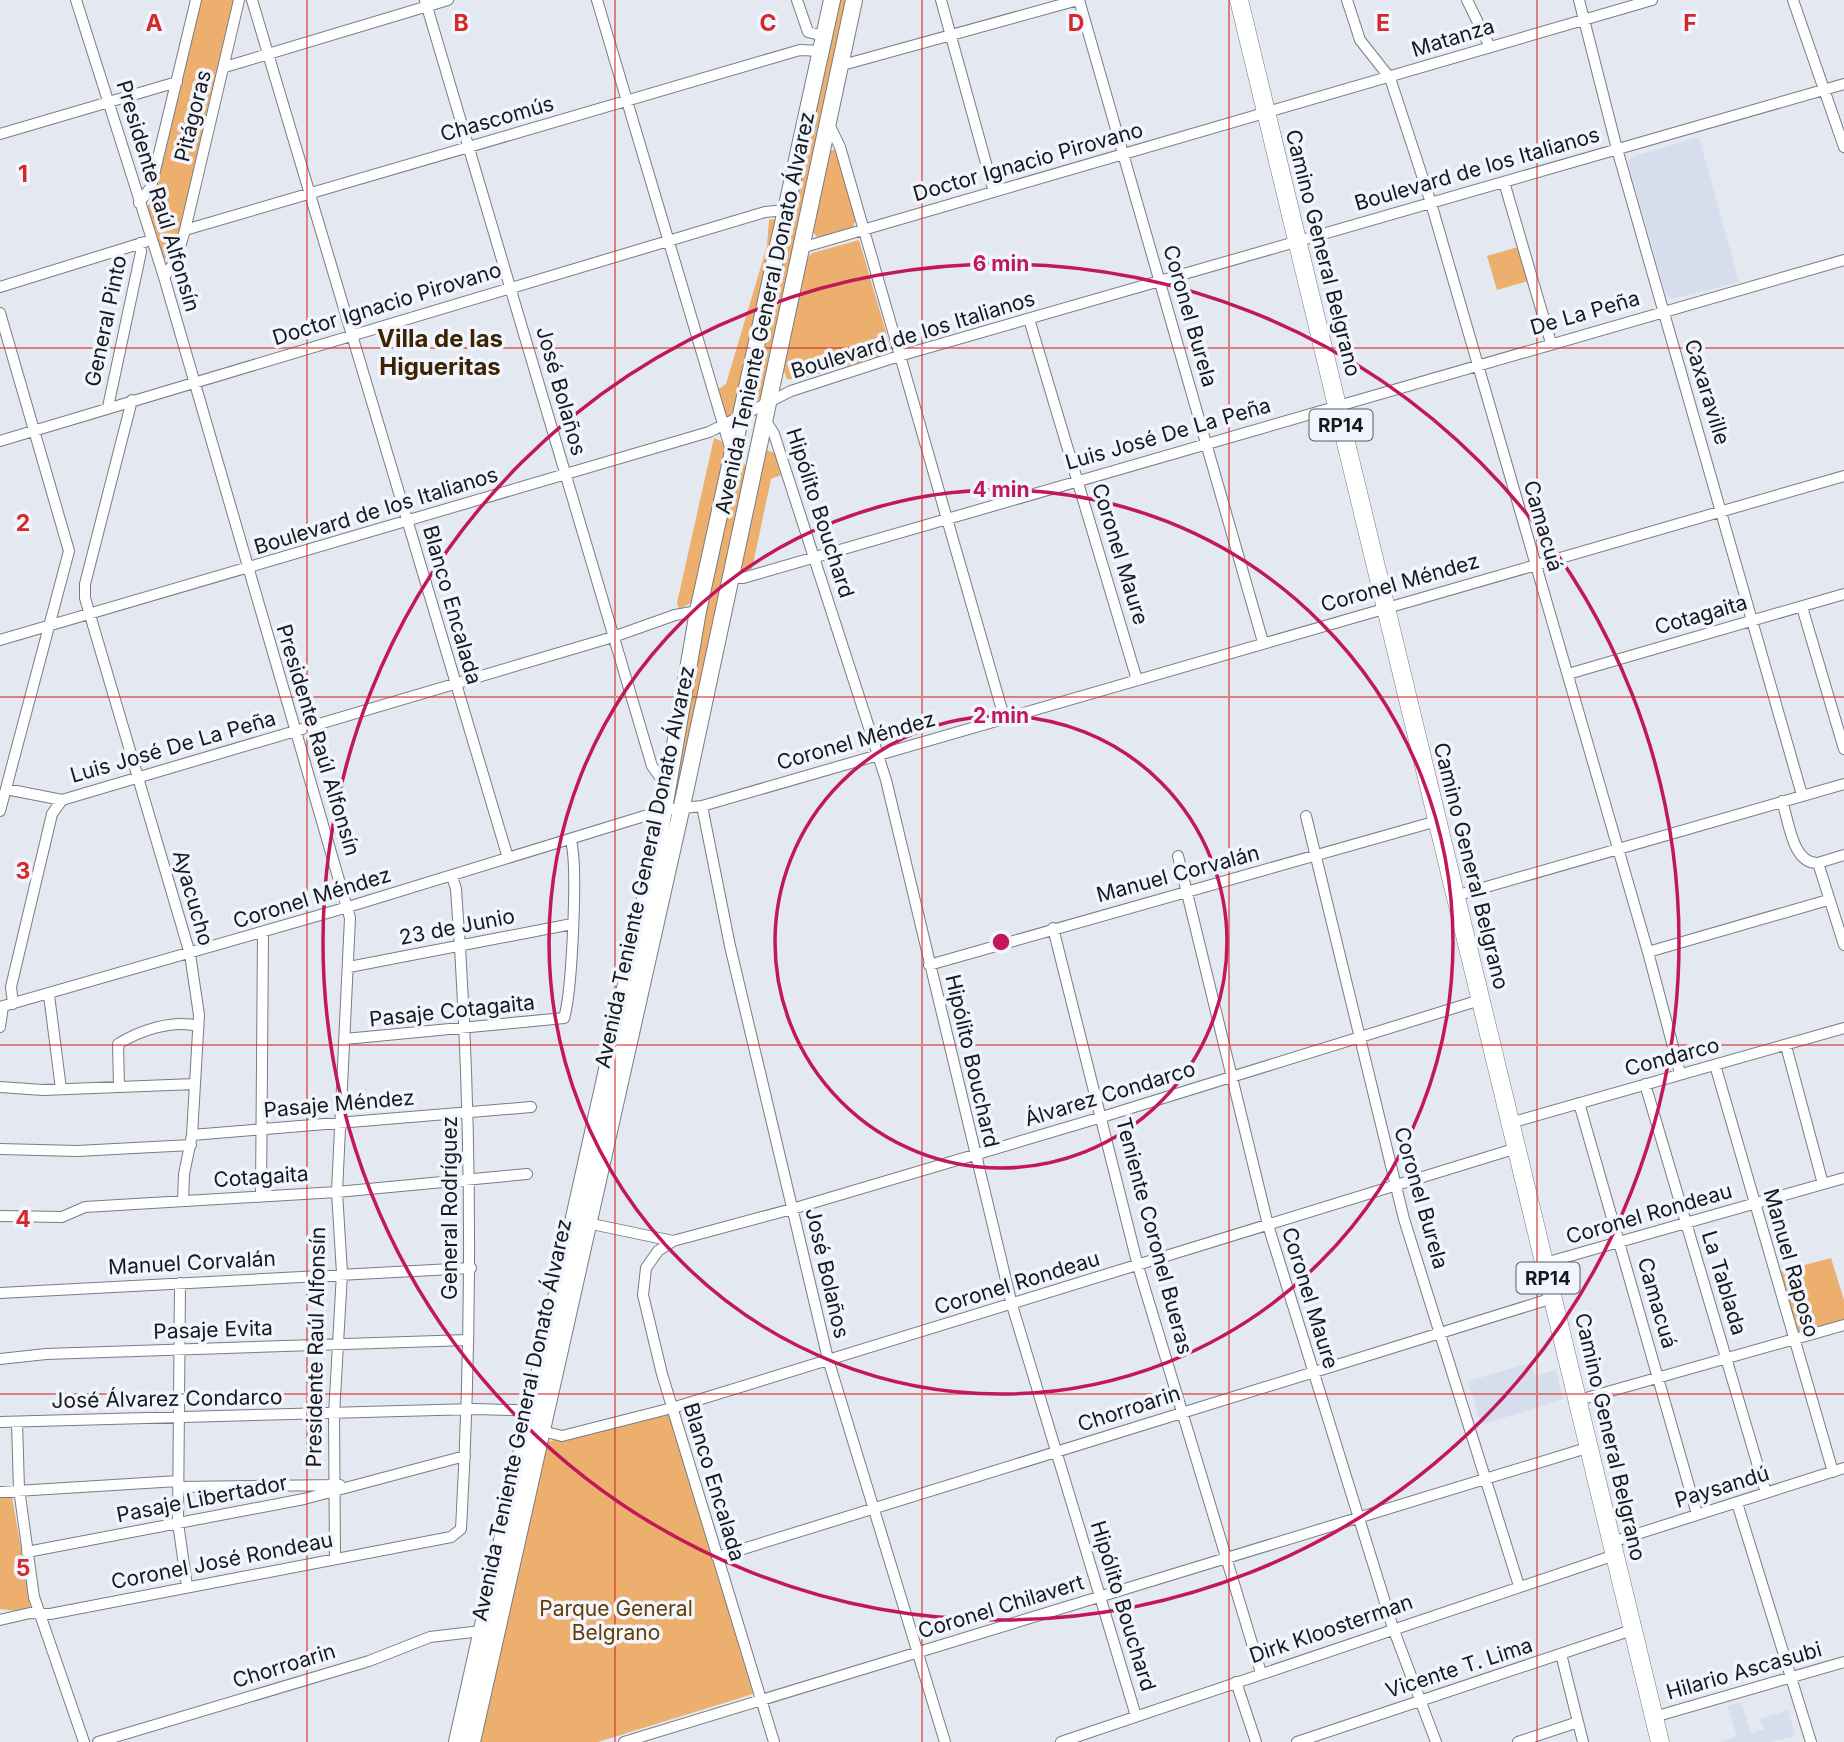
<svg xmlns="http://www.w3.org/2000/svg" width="1844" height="1742" viewBox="0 0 1844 1742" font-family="Inter,sans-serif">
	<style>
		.built { fill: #d6deed }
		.green { fill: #ecaf6d }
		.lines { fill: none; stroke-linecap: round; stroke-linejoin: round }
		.street-casing { stroke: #797c83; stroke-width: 12 }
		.secondary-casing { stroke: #797c83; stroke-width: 18 }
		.primary-casing { stroke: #797c83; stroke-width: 19 }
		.street { stroke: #fff; stroke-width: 10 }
		.secondary { stroke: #fff; stroke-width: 16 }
		.primary { stroke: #fff; stroke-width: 18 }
		.grid { fill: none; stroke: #d62828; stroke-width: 2; stroke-opacity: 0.55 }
		.ring { fill: none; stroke: #c2185b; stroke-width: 3.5 }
		.labels { text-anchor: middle; stroke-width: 7; stroke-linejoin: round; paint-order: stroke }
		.shield { fill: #f1f5fd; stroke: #595b60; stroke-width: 2 }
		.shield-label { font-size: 19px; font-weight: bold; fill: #18191c }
		.street-label { font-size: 21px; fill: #18191c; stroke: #f1f5fd }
		.park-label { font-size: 21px; fill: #663c00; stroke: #f1f5fd }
		.quarter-label { font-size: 24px; font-weight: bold; fill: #3d2302; stroke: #f1f5fd }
		.grid-label { font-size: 23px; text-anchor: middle; font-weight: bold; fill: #d62828; stroke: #f1f5fd; stroke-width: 7; stroke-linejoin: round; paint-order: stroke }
		.centre { fill: #c2185b; stroke: #f1f5fd; stroke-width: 3.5 }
		.ring-label { font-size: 21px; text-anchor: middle; font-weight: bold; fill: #c2185b; stroke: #f1f5fd; stroke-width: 7; stroke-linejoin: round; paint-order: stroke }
	</style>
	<rect width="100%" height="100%" fill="#e4e8f0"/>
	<!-- built -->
	<path class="built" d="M1699,137L1739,282L1672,299L1666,295L1628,164L1631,157Z
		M1530,1363L1535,1376L1556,1370L1563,1399L1481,1425L1468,1381Z
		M1741,1702L1751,1733L1764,1729L1760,1719L1788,1710L1795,1736L1770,1742H1720L1737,1736L1727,1706Z"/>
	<!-- green -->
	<path class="green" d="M201,0H233L175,249L168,259L163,258L147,207L155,196Z
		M837,0H847L761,399L758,400L753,394Z
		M830,150H835L856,220L851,230L817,237L813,232Z
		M774,219L777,222L737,409L729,417L725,416L717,390L726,384L767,246L769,220Z
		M859,240L890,346L886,355L796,380L787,379L783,369L807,258L812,253Z
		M1518,247L1528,281L1497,290L1487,256Z
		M714,438L721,441L726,450L693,602L679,609L677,603Z
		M766,450L775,453L781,475L771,479L752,569L745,571L740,569Z
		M742,460L746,467L679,791L676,789L706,613L737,465Z
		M1831,1258L1844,1300V1319L1795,1333L1778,1272Z
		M670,1414L753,1694L598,1742H475L542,1443Z
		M0,1497H12L31,1605L25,1612L0,1609Z"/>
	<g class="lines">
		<defs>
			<path id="street" d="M76,0L164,277L350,918L337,1192L342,1273L334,1415L335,1559
				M252,0L508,858
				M425,0L652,766L668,788
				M597,0L732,454
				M797,0L808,32L824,36
				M941,0L994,192
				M1079,0L1263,642
				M1347,0L1360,40L1390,78L1431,203L1648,952L1680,1073
				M1467,0L1490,47
				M1579,0L1617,149L1802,795
				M1793,0L1844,147
				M839,66L1078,0
				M225,67L448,0
				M828,122L840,147L1004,717
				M0,134L177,82
				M1504,182L1551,343
				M139,203L151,187L196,0
				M185,230L800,50L821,51
				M801,248L1652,0
				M164,277L176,260L185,230L239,0
				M0,287L145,242
				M0,313L69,551L0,811
				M1029,319L1137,680
				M132,400L85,584V598L190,954L199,1015L192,1135L184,1174L183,1201
				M108,407L141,252L140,243
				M764,418L774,434L886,780L1012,1305L1136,1716
				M0,441L765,212L787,210
				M728,578H743L1844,260
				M1802,607L1844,749
				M0,640L709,432L791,391L899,356L1844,84
				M1568,674L1844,594
				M6,789L62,800
				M1782,801C1789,821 1792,864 1818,863L1844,945
				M702,806L730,946L828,1359L945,1742
				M1306,816L1404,1219L1519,1586
				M1178,856L1268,1225L1393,1628L1436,1742
				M1818,863L1844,855
				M1455,896L1844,784
				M1053,928L1138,1266L1261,1673
				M1648,952L1828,900
				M929,965L1437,821
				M349,967L572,924
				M49,995L61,1089
				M13,1004L11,987L52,814L62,800L613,637L675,615L698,611
				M0,1007L348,907L664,810L702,806L1844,476
				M0,1027L3,1006
				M345,1039L564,1018C572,992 578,866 571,841
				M1786,1046L1823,1184
				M1715,1065L1833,1472
				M1645,1084L1766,1493
				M0,1087L43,1090L195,1084
				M119,1087L118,1044C139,1031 172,1019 198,1026
				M1579,1103L1697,1514
				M1510,1123L1844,1028
				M192,1135L531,1107
				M0,1149L77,1151L191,1145
				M261,1196L263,932
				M0,1216L62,1217L85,1207L337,1192L527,1174
				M587,1223L673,1241L792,1209L1102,1117L1480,1000
				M673,1241L658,1251L646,1268L643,1295L662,1374L774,1742
				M1545,1263L1844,1178
				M180,1283L178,1523L187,1586
				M0,1293L471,1268
				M0,1359L46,1354L468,1340
				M1579,1400L1844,1325
				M0,1422L474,1409L515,1410L535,1414
				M17,1422L19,1489L34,1597L84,1742
				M538,1430L562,1436L672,1408L1517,1148
				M178,1487L340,1485
				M0,1492L178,1481
				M1737,1503L1811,1742
				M1612,1542L1844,1468
				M27,1552L304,1499L465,1456
				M717,1557L1553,1298
				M0,1620L30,1613L50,1614L451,1537L461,1529C473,1314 472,1103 456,889L452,876
				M1561,1654L1583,1742
				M1236,1682L1256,1742
				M1654,1717L1844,1662
				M98,1742L369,1661L430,1637L481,1631
				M624,1742L1590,1447
				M1061,1742L1615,1555
				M1297,1742L1632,1630
				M1518,1742L1578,1722"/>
			<path id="secondary" d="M457,1742L660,832L698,611L832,0
				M472,1742L682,806L854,0"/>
			<path id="primary" d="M1239,0L1660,1742"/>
		</defs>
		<!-- street casing -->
		<use href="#street" class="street-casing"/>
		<!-- secondary casing -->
		<use href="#secondary" class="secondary-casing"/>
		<!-- primary casing -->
		<use href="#primary" class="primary-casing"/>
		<!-- street -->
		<use href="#street" class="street"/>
		<!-- secondary -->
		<use href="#secondary" class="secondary"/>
		<!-- primary -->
		<use href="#primary" class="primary"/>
	</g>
	<!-- grid -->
	<path class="grid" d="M307,0V1742M615,0V1742M922,0V1742M1229,0V1742M1537,0V1742M0,348H1844M0,697H1844M0,1045H1844M0,1394H1844"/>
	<!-- distance rings -->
	<g class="ring">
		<circle cx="1001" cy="942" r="226"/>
		<circle cx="1001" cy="942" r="452"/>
		<circle cx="1001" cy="942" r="678"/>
	</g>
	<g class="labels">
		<!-- shield labels -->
		<g class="shield">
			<rect x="1309.5" y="409.5" width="63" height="31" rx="5"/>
			<rect x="1516.5" y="1262.5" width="63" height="31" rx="5"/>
		</g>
		<g class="shield-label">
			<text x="1341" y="432">RP14</text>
			<text x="1548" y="1285">RP14</text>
		</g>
		<!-- street labels -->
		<g class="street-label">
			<text transform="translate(1453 38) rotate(-17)" y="7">Matanza</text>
			<text transform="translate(193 116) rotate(-76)" y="7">Pitágoras</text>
			<text transform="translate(497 119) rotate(-16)" y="7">Chascomús</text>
			<text transform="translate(1028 162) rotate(-16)" y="7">Doctor Ignacio Pirovano</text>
			<text transform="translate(1477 169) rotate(-16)" y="7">Boulevard de los Italianos</text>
			<text transform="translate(158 196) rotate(73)" y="7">Presidente Raúl Alfonsín</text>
			<text transform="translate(1323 253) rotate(76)" y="7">Camino General Belgrano</text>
			<text transform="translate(387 304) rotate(-17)" y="7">Doctor Ignacio Pirovano</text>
			<text transform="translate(765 313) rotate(-78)" y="7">Avenida Teniente General Donato Álvarez</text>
			<text transform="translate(1585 313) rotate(-16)" y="7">De La Peña</text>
			<text transform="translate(1190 316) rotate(74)" y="7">Coronel Burela</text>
			<text transform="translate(106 321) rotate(-78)" y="7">General Pinto</text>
			<text transform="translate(913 335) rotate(-17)" y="7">Boulevard de los Italianos</text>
			<text transform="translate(561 391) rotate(74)" y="7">José Bolaños</text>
			<text transform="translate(1707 392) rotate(73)" y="7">Caxaraville</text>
			<text transform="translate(1168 434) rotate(-16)" y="7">Luis José De La Peña</text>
			<text transform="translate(376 511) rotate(-17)" y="7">Boulevard de los Italianos</text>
			<text transform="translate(820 513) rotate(72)" y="7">Hipólito Bouchard</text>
			<text transform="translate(1543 526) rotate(74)" y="7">Camacuá</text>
			<text transform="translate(1120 554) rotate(73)" y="7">Coronel Maure</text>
			<text transform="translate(1400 583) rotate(-16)" y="7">Coronel Méndez</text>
			<text transform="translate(452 605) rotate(74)" y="7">Blanco Encalada</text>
			<text transform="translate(1701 615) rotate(-16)" y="7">Cotagaita</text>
			<text transform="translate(318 740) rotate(73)" y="7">Presidente Raúl Alfonsín</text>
			<text transform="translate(856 741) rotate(-16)" y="7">Coronel Méndez</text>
			<text transform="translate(173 747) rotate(-16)" y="7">Luis José De La Peña</text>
			<text transform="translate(1471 866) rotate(76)" y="7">Camino General Belgrano</text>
			<text transform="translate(645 867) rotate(-78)" y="7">Avenida Teniente General Donato Álvarez</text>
			<text transform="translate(1178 874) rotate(-15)" y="7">Manuel Corvalán</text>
			<text transform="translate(193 898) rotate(74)" y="7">Ayacucho</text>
			<text transform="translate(312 898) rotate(-17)" y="7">Coronel Méndez</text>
			<text transform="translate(457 927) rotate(-11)" y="7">23 de Junio</text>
			<text transform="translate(452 1011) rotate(-6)" y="7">Pasaje Cotagaita</text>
			<text transform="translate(1672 1057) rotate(-15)" y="7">Condarco</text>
			<text transform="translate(972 1061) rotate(77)" y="7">Hipólito Bouchard</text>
			<text transform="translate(1110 1094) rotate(-17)" y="7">Álvarez Condarco</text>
			<text transform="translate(339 1104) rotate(-5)" y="7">Pasaje Méndez</text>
			<text transform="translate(261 1177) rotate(-4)" y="7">Cotagaita</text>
			<text transform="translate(1421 1198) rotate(74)" y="7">Coronel Burela</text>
			<text transform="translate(450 1208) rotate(-90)" y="7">General Rodríguez</text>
			<text transform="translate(1649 1214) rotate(-16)" y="7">Coronel Rondeau</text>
			<text transform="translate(1154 1236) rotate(75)" y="7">Teniente Coronel Bueras</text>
			<text transform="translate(192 1263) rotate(-3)" y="7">Manuel Corvalán</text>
			<text transform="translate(1791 1263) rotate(74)" y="7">Manuel Raposo</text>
			<text transform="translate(827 1273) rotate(77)" y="7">José Bolaños</text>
			<text transform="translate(1017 1283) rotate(-17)" y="7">Coronel Rondeau</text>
			<text transform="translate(1724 1283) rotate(73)" y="7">La Tablada</text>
			<text transform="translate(1310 1298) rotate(73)" y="7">Coronel Maure</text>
			<text transform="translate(1657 1303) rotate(74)" y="7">Camacuá</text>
			<text transform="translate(213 1330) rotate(-2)" y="7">Pasaje Evita</text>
			<text transform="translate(316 1347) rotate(-89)" y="7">Presidente Raúl Alfonsín</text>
			<text transform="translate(167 1399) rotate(-1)" y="7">José Álvarez Condarco</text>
			<text transform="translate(1129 1409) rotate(-18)" y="7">Chorroarin</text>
			<text transform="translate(522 1420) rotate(-78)" y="7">Avenida Teniente General Donato Álvarez</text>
			<text transform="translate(1610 1437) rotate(77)" y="7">Camino General Belgrano</text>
			<text transform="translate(714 1482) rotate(73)" y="7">Blanco Encalada</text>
			<text transform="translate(1722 1487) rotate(-17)" y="7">Paysandú</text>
			<text transform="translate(202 1499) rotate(-11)" y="7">Pasaje Libertador</text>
			<text transform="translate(222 1561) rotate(-11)" y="7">Coronel José Rondeau</text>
			<text transform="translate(1123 1606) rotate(73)" y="7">Hipólito Bouchard</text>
			<text transform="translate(1001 1607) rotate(-17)" y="7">Coronel Chilavert</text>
			<text transform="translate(1331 1629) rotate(-19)" y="7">Dirk Kloosterman</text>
			<text transform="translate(284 1666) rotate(-17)" y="7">Chorroarin</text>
			<text transform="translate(1459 1668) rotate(-18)" y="7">Vicente T. Lima</text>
			<text transform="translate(1744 1671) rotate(-16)" y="7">Hilario Ascasubi</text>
		</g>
		<!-- park labels -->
		<g class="park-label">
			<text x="616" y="1616">Parque General<tspan x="616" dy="24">Belgrano</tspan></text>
		</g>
		<!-- quarter labels -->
		<g class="quarter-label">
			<text x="440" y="347">Villa de las<tspan x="440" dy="28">Higueritas</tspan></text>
		</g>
	</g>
	<g class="grid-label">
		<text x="154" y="31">A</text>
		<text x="461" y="31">B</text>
		<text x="768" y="31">C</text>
		<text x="1076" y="31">D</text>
		<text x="1383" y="31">E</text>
		<text x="1690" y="31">F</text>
		<text x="23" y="182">1</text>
		<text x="23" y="531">2</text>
		<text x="23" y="879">3</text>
		<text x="23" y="1227">4</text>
		<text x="23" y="1576">5</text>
	</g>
	<circle cx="1001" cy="942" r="10" class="centre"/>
	<g class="ring-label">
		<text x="1001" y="271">6 min</text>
		<text x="1001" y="497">4 min</text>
		<text x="1001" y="723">2 min</text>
	</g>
</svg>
